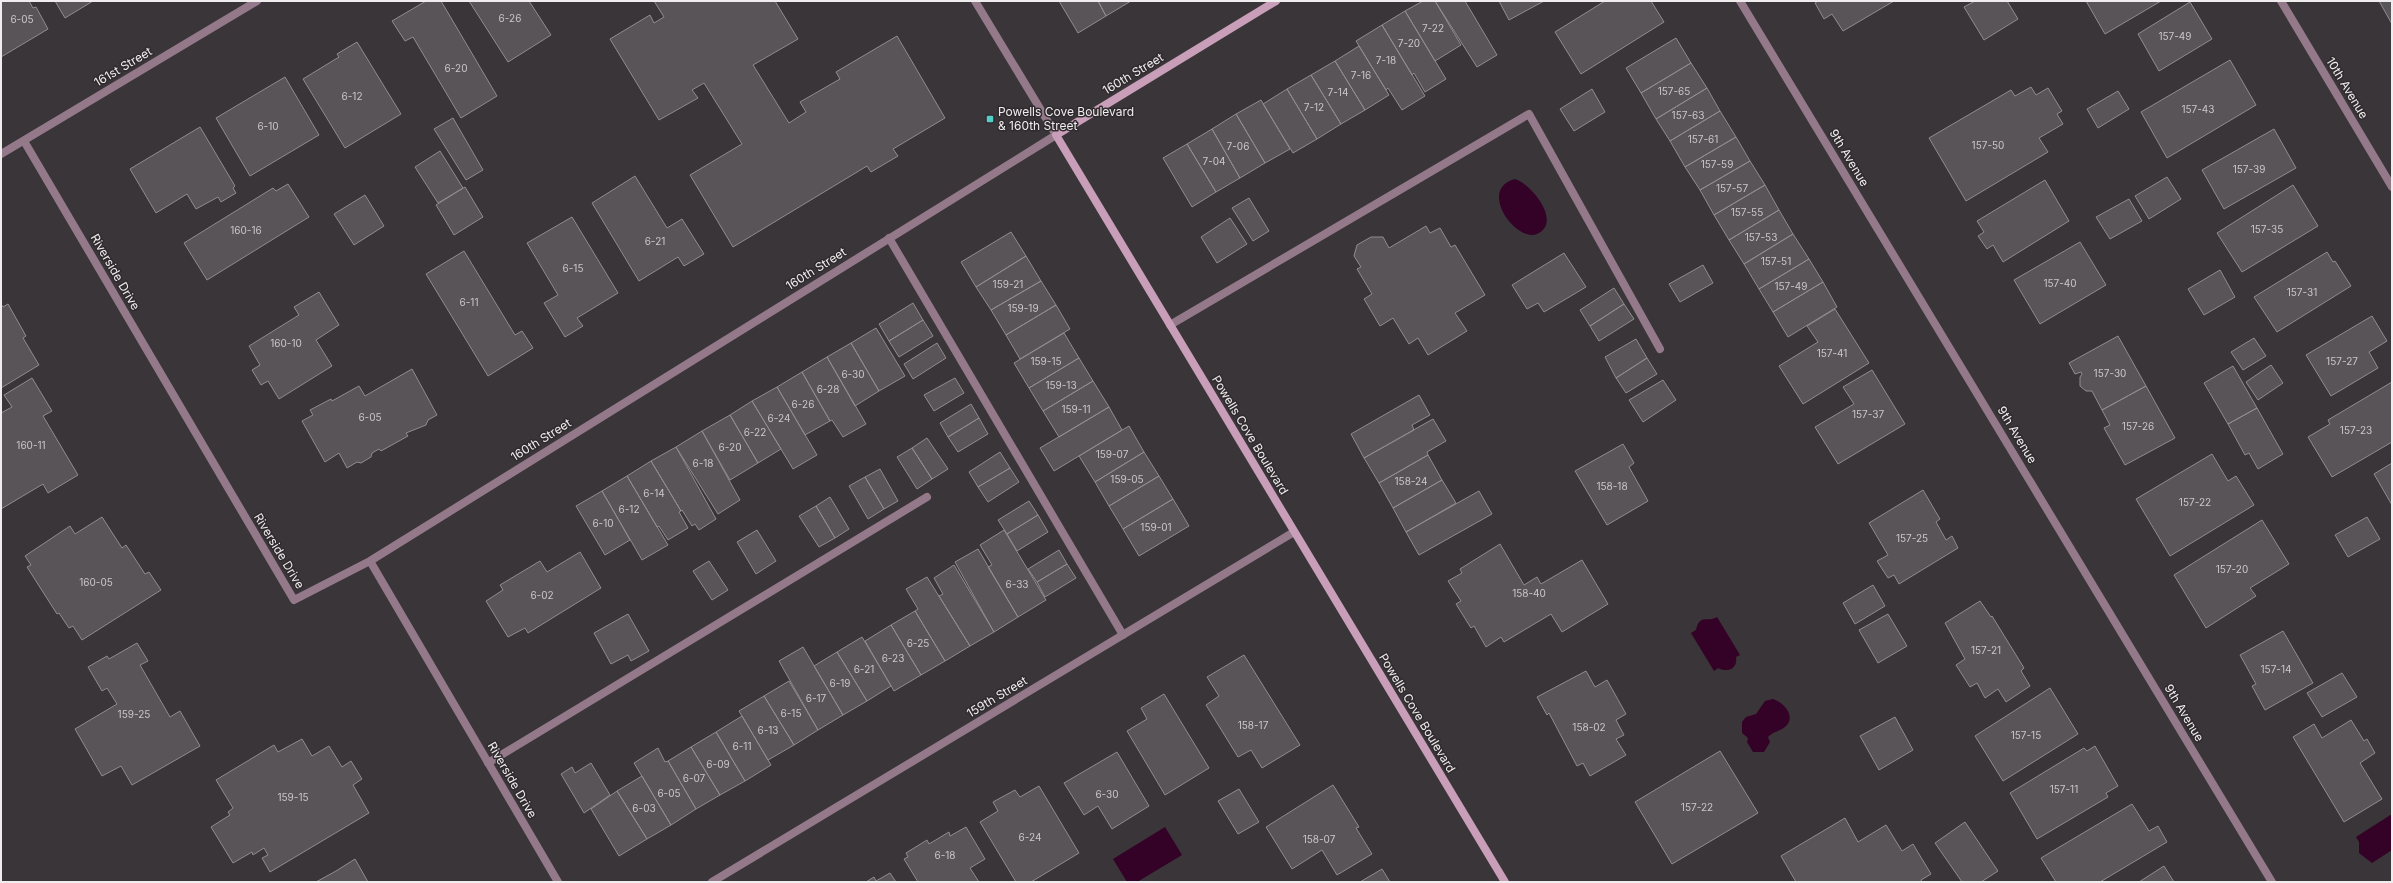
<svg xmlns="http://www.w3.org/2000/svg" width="2393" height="883" viewBox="0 0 2393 883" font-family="Inter,sans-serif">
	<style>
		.water { fill: #340127 }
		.building { fill: #595457; stroke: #918c8f }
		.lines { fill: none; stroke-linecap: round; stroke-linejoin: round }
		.lane { stroke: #94798a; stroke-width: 8 }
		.street { stroke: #94798a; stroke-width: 8 }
		.secondary { stroke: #c99eb9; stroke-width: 8 }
		.poi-dot { fill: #54cdc8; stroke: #302b2e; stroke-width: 1.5 }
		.labels { text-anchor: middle; stroke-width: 3; stroke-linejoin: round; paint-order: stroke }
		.number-label { font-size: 10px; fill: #cac7c9 }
		.street-label { font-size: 12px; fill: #f0edef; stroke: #302b2e }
		.poi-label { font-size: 12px; fill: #f0edef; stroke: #302b2e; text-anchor: start }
	</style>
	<rect width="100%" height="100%" fill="#3a3538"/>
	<!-- water -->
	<path class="water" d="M1515,179C1531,184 1561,220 1539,233C1518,246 1476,189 1515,179Z
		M1717,617L1740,655L1736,657C1738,669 1727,673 1718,668L1714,671L1691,633L1696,630C1700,613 1707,623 1717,617Z
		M1773,699C1786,703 1798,720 1782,729C1776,732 1773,732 1768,737L1770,742L1764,752H1753L1747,742L1748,738L1742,733V722L1746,717L1756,714L1765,701Z
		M2392,814V850L2372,863L2359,853V842L2356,837Z
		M1165,827L1182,855L1137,882H1127L1113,859Z"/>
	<!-- building -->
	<path class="building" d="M1,1H29L33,8L36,7L48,29L1,57Z
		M55,1H93L65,18Z
		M426,1H441L497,96L461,118L413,37L405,41L392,21Z
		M469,1H529L551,35L508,62Z
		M654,1H775L798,39L753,65L789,123L806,112L800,102L840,79L836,72L897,36L945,118L893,149L898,156L871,172L867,166L733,247L690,175L742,144L704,83L692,90L698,98L659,120L610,39L650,15L654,23L664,17Z
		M1059,1H1098L1106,16L1078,33Z
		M1098,1H1131L1106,16Z
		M1423,1H1435L1461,45L1435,61L1405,11Z
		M1435,1H1465L1497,55L1477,67Z
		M1499,1H1544L1509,20Z
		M1605,1H1651L1664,22L1581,74L1555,32Z
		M1818,1H1894L1843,31L1832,14L1824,19L1815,3Z
		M1975,1H2007L2018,19L1984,40L1964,7Z
		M2086,1H2161L2105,34Z
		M2379,1H2392V24Z
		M2190,2L2212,39L2159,71L2138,34Z
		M1405,11L1446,79L1425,92L1414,73L1412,75L1382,25Z
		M1382,25L1425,96L1402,110L1388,88L1386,90L1356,41Z
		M1676,38L1691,63L1641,93L1626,68Z
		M357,42L401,114L345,148L303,79L339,57L337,54Z
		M1359,46L1389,95L1365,110L1335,61Z
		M2230,60L2256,105L2167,158L2141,112Z
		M1335,61L1365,110L1341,124L1311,75Z
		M1691,63L1707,88L1656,119L1641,93Z
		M1311,75L1341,124L1317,139L1287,89Z
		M285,77L319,135L250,176L216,118Z
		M2031,87L2036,95L2048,88L2062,111L2057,114L2063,124L2039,138L2048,152L1966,201L1929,138L2011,90L2015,96Z
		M1707,88L1720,111L1670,141L1656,119Z
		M1287,89L1317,139L1293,153L1263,104Z
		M1592,89L1605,112L1574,131L1560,109Z
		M2118,91L2129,109L2098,128L2087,109Z
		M1261,100L1290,149L1265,163L1236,114Z
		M1720,111L1736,137L1685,167L1670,141Z
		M1236,114L1265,163L1240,178L1212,129Z
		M453,118L483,170L466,180L434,129Z
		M200,127L235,186L233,188L236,193L221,202L218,197L196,209L187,194L156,213L130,169Z
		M1212,129L1240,178L1216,192L1187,144Z
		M2274,129L2296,168L2224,209L2202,170Z
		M1736,137L1750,161L1700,190L1685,167Z
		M1187,144L1216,192L1192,207L1163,158Z
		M440,151L463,188L438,203L415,167Z
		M1750,161L1765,185L1714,215L1700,190Z
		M635,176L667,228L682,219L704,254L684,266L678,257L639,281L592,203Z
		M2167,177L2181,199L2149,219L2135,196Z
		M2045,180L2069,221L2003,262L1993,245L1987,249L1978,236L1984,232L1977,221Z
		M288,184L309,217L207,280L184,243L273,188L276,191Z
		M1765,185L1779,210L1729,240L1714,215Z
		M2293,185L2318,226L2242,272L2217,233Z
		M465,187L483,217L454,235L436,205Z
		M365,195L384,226L354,245L334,214Z
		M1249,198L1269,231L1253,241L1232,208Z
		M2129,199L2142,221L2110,239L2096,217Z
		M1779,210L1793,234L1744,264L1729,240Z
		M572,217L618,293L577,318L583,326L565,337L544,303L558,295L527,243Z
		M1230,218L1247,244L1217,263L1201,237Z
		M1426,226L1430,233L1440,228L1451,247L1455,245L1485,295L1455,313L1467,331L1428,355L1418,338L1409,344L1393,318L1380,326L1364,299L1372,294L1357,269L1361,267L1354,256L1357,245L1371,237H1383L1389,248Z
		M1011,232L1026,256L976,287L961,262Z
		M1793,234L1809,259L1759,289L1744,264Z
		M2080,242L2106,285L2040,324L2014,280Z
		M464,251L515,335L522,331L533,348L488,376L426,274Z
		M2327,252L2333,262L2335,261L2351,286L2277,332L2254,297Z
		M1564,253L1586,287L1544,312L1538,303L1527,309L1512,285Z
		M1026,256L1041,281L991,310L976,287Z
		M1809,259L1823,282L1773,312L1759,289Z
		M1703,265L1713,283L1680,302L1669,284Z
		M2220,270L2235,297L2204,315L2188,289Z
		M1041,281L1056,305L1006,335L991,310Z
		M1823,282L1837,307L1788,337L1773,312Z
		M1614,288L1624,304L1590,326L1580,310Z
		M319,292L339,325L316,340L332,366L279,399L268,381L261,385L252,370L260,365L249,346L299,315L294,307Z
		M913,303L923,320L889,341L879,324Z
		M1,304L3,307L8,304L26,336L23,338L39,365L1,388Z
		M1624,304L1634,319L1599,341L1590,326Z
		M1056,305L1070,329L1020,359L1006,335Z
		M1835,309L1869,363L1803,404L1779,366L1818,342L1807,326Z
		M2372,316L2387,341L2369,352L2378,368L2331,396L2306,355Z
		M923,320L933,336L899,357L889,341Z
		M876,328L905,376L879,391L851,343Z
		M1064,333L1079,358L1029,388L1014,363Z
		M2118,336L2146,386L2102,410L2092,391H2086L2080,386V377L2082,374L2081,372L2075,374L2069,363Z
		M2254,338L2266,356L2243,370L2231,352Z
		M1636,339L1647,358L1616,378L1605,357Z
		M851,343L879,391L855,406L827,357Z
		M937,343L946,358L913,379L904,364Z
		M827,357L866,424L843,437L832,420L830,421L802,372Z
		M1079,358L1093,381L1043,411L1029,388Z
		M1647,358L1657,374L1626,393L1616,378Z
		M2271,365L2283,383L2258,400L2246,382Z
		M2233,366L2257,408L2228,424L2204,383Z
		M412,369L437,415L428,420L426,425L406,433L408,436L381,451L379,449L372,453L371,457L361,463L357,462L347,468L339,453L325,462L302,421L313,415L310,410L331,399L332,401L359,386L365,396Z
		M1872,370L1905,424L1838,464L1815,427L1854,404L1843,387Z
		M802,372L830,421L805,435L777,387Z
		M32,378L52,411L43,416L78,475L48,493L43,484L1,509V413L12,407L4,395Z
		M955,378L964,393L934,411L924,395Z
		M1663,380L1676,400L1643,422L1629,400Z
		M1093,381L1109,407L1059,437L1043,411Z
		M2392,382V442L2332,477L2308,437L2330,424L2328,420Z
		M2146,386L2175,438L2125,465L2104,428L2110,425L2102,410Z
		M777,387L817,455L793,469L752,401Z
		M1419,395L1430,415L1412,425L1414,430L1364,458L1351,434Z
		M752,401L781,449L758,463L730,415Z
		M971,404L979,418L948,437L940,423Z
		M1109,407L1122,430L1054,471L1040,448Z
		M2257,408L2283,454L2258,469L2249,453L2245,455L2228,424Z
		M730,415L758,463L730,480L702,431Z
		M979,418L988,434L958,452L948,437Z
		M1433,419L1446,441L1427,452L1428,455L1379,483L1364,458Z
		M1129,426L1144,452L1095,482L1079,456Z
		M702,431L740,500L718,514L676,447Z
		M927,438L948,469L932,479L912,448Z
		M1623,444L1634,463L1629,467L1648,501L1607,525L1575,471Z
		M676,447L716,519L699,530L695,524L692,526L682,510L681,511L651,461Z
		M912,448L932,479L917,489L897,457Z
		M1000,452L1010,468L978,487L969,472Z
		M1144,452L1159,476L1109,506L1095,482Z
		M2212,454L2228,481L2236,476L2254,505L2170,556L2136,499Z
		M1428,455L1442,480L1393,508L1379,483Z
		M651,461L681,511L679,512L688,528L668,540L659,526L657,527L627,476Z
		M2392,463V505L2374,474Z
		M1010,468L1019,482L988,502L978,487Z
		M880,469L898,501L884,509L865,477Z
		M627,476L668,545L642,560L602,491Z
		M1159,476L1173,499L1123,529L1109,506Z
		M865,477L884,509L868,519L849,486Z
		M1442,480L1456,503L1406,532L1393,508Z
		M1923,490L1940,519L1936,522L1946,540L1952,536L1958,548L1899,584L1894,575L1888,578L1877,561L1888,555L1869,523Z
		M602,491L630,540L605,555L576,506Z
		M1479,491L1492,514L1419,555L1406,532Z
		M830,497L849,529L835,538L816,506Z
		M1173,499L1189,526L1139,556L1123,529Z
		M1029,501L1038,515L1007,534L998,520Z
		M816,506L835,538L819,547L799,516Z
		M1038,515L1048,532L1017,551L1007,534Z
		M102,517L122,548L126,545L145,574L149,572L161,590L82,640L73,626L69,628L59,613L57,614L27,567L31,565L25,556L70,526L75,534Z
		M2367,517L2380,539L2348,557L2335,535Z
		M2262,520L2289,564L2250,588L2256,596L2206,628L2174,575Z
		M757,530L776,561L756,574L737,542Z
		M1004,530L1046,600L1018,617L988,567L992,565L980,545Z
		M1500,544L1524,585L1537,577L1541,584L1582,560L1608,604L1562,632L1551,614L1504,642L1501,637L1486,647L1474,626L1471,628L1456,604L1461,601L1448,581L1462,573L1460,569Z
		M978,549L1018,617L994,632L955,562Z
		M1059,550L1067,564L1037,582L1028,569Z
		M580,552L601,588L528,633L525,628L508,637L486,601L503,590L500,585L540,561L547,572Z
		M709,561L728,590L712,600L693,571Z
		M1067,564L1076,578L1045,597L1037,582Z
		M954,565L994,632L970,646L939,596L943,594L934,578Z
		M927,577L970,646L945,661L915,611L918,609L906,589Z
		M1873,585L1885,606L1855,624L1843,603Z
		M1980,601L1991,617L1992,616L2024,668L2021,671L2030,686L2006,702L1998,689L1985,698L1977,683L1970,687L1956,665L1965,659L1945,623Z
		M915,611L945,661L921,675L891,625Z
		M628,614L649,651L631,661L628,655L611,664L594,633Z
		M1888,614L1907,646L1878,663L1859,630Z
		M891,625L921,675L894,691L865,641Z
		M2283,631L2313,683L2265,710L2252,686L2256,684L2240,655Z
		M862,637L891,686L867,701L837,652Z
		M137,643L148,661L140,665L170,717L180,711L200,746L132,785L121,766L102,776L75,729L117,704L107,688L102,691L88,667L107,656L109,659Z
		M803,647L843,715L818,730L779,661Z
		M837,652L867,701L843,715L814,666Z
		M1244,655L1300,745L1262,768L1251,750L1238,757L1206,705L1219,696L1207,677Z
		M1586,671L1595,687L1607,680L1626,714L1616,720L1624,735L1616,739L1626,755L1590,776L1583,763L1577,766L1549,713L1547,715L1537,697Z
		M2342,673L2357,697L2322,717L2307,693Z
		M789,681L818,730L794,745L764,696Z
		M2050,688L2078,734L2003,781L1975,736Z
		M1164,694L1209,768L1165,795L1127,731L1147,719L1141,708Z
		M764,696L794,745L768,760L739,711Z
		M742,716L771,765L745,781L716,732Z
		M1895,717L1913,750L1879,770L1860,736Z
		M2351,720L2364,741L2367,739L2375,753L2360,763L2382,799L2344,822L2293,737L2314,724L2322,738Z
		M716,732L745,781L720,795L691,747Z
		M302,739L312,756L329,746L342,767L351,761L362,779L353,785L369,813L270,872L262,858L268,855L264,848L253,855L252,852L233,863L211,827L230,815L228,812L233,808L216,780L274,745L278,752Z
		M2095,746L2118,786L2106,793L2108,797L2037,839L2010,793L2084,748L2087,751Z
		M691,747L720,795L696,809L668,761Z
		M658,748L665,762L668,761L696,809L671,825L634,763Z
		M1720,751L1758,813L1672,864L1635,802Z
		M1117,752L1149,806L1112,829L1098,806L1084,815L1064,783Z
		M591,763L610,795L584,813L561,774L572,767L575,773Z
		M642,776L671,825L647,839L617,791Z
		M1333,785L1359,827L1356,828L1372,854L1337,875L1322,850L1292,869L1266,827Z
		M1039,786L1079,853L1031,882H1016L980,822L998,811L993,802L1015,790L1020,797Z
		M1239,789L1259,822L1238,834L1218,801Z
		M617,791L647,839L619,856L591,809Z
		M2132,804L2149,831L2158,826L2167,842L2100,882H2056L2041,858Z
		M1845,818L1858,842L1886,825L1902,851L1913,844L1931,874L1921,880L1922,882H1796L1781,856Z
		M1965,822L1998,871L1981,882H1962L1935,843Z
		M966,827L985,859L970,868L979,882H918L904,859L908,857L906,853L927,840L929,844L949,832L950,836Z
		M355,859L368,882H316L336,871Z
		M2164,866L2174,882H2139Z
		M1382,869L1390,882H1360Z
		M890,873L896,882H866L874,877L876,881Z"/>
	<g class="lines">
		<!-- lane -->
		<path class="lane" d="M889,238L1123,635
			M1170,325L1529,114L1660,349
			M488,763L927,497"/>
		<!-- street -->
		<path class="street" d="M1740,1L2272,882
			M2281,1L2392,187
			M24,141L294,600L370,561L558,882
			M1,154L257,1
			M370,561L1056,135L975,1
			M712,882L1294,532"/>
		<!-- secondary -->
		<path class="secondary" d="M1276,1L1056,135L1505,882"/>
	</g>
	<!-- markers -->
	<rect class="poi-dot" x="986" y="115" width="8" height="8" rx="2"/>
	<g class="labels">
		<!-- number labels -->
		<g class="number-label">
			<text x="510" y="22">6-26</text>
			<text x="22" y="23">6-05</text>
			<text x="1433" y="32">7-22</text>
			<text x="2175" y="40">157-49</text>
			<text x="1409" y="47">7-20</text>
			<text x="1386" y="64">7-18</text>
			<text x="456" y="72">6-20</text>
			<text x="1361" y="79">7-16</text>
			<text x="1674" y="95">157-65</text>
			<text x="1338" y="96">7-14</text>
			<text x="352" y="100">6-12</text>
			<text x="1314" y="111">7-12</text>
			<text x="2198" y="113">157-43</text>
			<text x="1688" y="119">157-63</text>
			<text x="268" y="130">6-10</text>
			<text x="1703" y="143">157-61</text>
			<text x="1988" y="149">157-50</text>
			<text x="1238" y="150">7-06</text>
			<text x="1214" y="165">7-04</text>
			<text x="1717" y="168">157-59</text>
			<text x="2249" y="173">157-39</text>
			<text x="1732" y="192">157-57</text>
			<text x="1747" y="216">157-55</text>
			<text x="2267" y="233">157-35</text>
			<text x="246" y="234">160-16</text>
			<text x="1761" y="241">157-53</text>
			<text x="655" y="245">6-21</text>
			<text x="1776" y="265">157-51</text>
			<text x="573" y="272">6-15</text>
			<text x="2060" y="287">157-40</text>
			<text x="1008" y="288">159-21</text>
			<text x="1791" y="290">157-49</text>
			<text x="2302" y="296">157-31</text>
			<text x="469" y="306">6-11</text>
			<text x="1023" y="312">159-19</text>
			<text x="286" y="347">160-10</text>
			<text x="1832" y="357">157-41</text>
			<text x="1046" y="365">159-15</text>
			<text x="2342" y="365">157-27</text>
			<text x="2110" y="377">157-30</text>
			<text x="853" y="378">6-30</text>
			<text x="1061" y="389">159-13</text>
			<text x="828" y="393">6-28</text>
			<text x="803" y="408">6-26</text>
			<text x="1076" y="413">159-11</text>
			<text x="1868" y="418">157-37</text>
			<text x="370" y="421">6-05</text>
			<text x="779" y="422">6-24</text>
			<text x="2138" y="430">157-26</text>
			<text x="2356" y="434">157-23</text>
			<text x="755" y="436">6-22</text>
			<text x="31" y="449">160-11</text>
			<text x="730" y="451">6-20</text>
			<text x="1112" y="458">159-07</text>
			<text x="703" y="467">6-18</text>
			<text x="1127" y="483">159-05</text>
			<text x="1411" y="485">158-24</text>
			<text x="1612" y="490">158-18</text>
			<text x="654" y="497">6-14</text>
			<text x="2195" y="506">157-22</text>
			<text x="629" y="513">6-12</text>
			<text x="603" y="527">6-10</text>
			<text x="1156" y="531">159-01</text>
			<text x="1912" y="542">157-25</text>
			<text x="2232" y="573">157-20</text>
			<text x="96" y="586">160-05</text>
			<text x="1017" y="588">6-33</text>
			<text x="1529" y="597">158-40</text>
			<text x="542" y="599">6-02</text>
			<text x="918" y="647">6-25</text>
			<text x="1986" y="654">157-21</text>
			<text x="893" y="662">6-23</text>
			<text x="864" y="673">6-21</text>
			<text x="2276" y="673">157-14</text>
			<text x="840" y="687">6-19</text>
			<text x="816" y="702">6-17</text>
			<text x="791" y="717">6-15</text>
			<text x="134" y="718">159-25</text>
			<text x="1253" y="729">158-17</text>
			<text x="1589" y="731">158-02</text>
			<text x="768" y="734">6-13</text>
			<text x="2026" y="739">157-15</text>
			<text x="742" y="750">6-11</text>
			<text x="718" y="768">6-09</text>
			<text x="694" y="782">6-07</text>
			<text x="2064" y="793">157-11</text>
			<text x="669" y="797">6-05</text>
			<text x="1107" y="798">6-30</text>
			<text x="293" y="801">159-15</text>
			<text x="1697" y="811">157-22</text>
			<text x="644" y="812">6-03</text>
			<text x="1030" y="841">6-24</text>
			<text x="1319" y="843">158-07</text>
			<text x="945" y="859">6-18</text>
		</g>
		<!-- street labels -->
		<g class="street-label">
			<text transform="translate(123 67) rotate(-31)" y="4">161st Street</text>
			<text transform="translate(1133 74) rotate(-31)" y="4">160th Street</text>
			<text transform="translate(2347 88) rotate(59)" y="4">10th Avenue</text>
			<text transform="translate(1849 158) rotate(59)" y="4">9th Avenue</text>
			<text transform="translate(816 269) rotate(-32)" y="4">160th Street</text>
			<text transform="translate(115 272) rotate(60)" y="4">Riverside Drive</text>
			<text transform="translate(1250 435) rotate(59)" y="4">Powells Cove Boulevard</text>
			<text transform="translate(2017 435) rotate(59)" y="4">9th Avenue</text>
			<text transform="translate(541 440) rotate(-32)" y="4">160th Street</text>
			<text transform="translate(279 551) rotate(59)" y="4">Riverside Drive</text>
			<text transform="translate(997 697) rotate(-31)" y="4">159th Street</text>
			<text transform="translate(1417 713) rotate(59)" y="4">Powells Cove Boulevard</text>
			<text transform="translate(2184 713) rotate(59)" y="4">9th Avenue</text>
			<text transform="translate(512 780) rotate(60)" y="4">Riverside Drive</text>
		</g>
		<!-- poi labels -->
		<g class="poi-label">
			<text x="998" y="116">Powells Cove Boulevard<tspan x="998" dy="14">&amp; 160th Street</tspan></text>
		</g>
	</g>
	<!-- border -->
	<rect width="2393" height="883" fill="none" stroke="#f0edef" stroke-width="4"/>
</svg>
